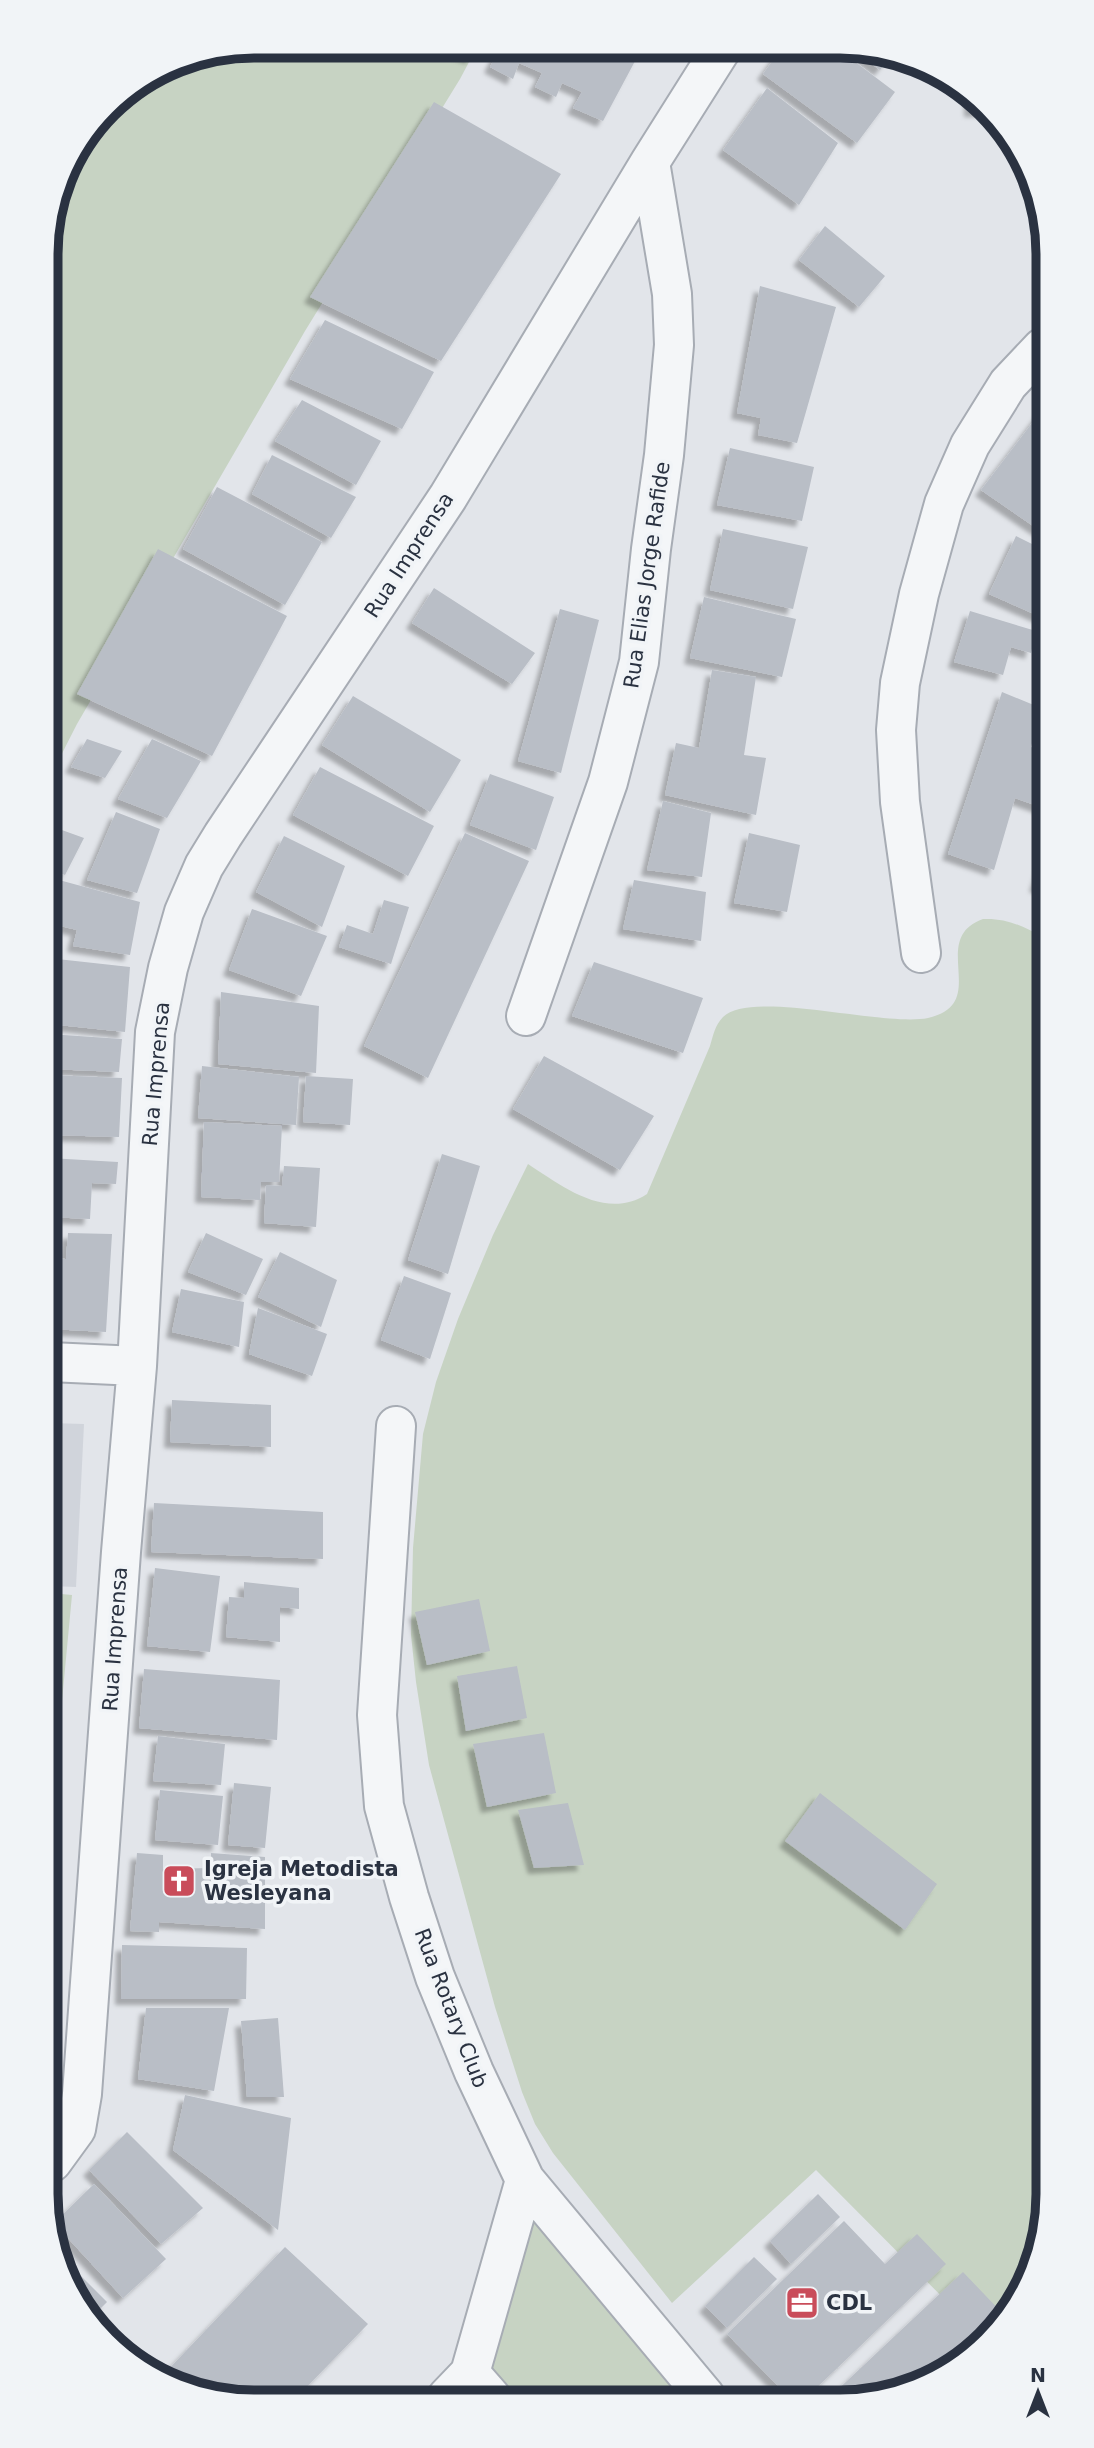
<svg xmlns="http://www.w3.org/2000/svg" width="1094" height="2448" viewBox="0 0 1094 2448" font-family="'DejaVu Sans',sans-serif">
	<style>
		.built { fill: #d0d4db }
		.green { fill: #c7d3c3 }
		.building { fill: #b9bec6; filter: url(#shadow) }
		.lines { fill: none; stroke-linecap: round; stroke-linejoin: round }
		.minor-casing { stroke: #a7acb4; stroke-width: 42 }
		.minor { stroke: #f4f6f8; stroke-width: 38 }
		.labels { text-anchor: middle; stroke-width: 7; stroke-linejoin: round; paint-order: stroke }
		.street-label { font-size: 21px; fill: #2a3241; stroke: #f1f4f7 }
		.poi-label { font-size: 21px; font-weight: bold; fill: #2a3241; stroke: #f1f4f7; text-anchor: start }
		.rim { fill: none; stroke: #2a3241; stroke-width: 9 }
	</style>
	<defs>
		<filter id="shadow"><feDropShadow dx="-6" dy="6" stdDeviation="2" flood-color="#0004"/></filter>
	</defs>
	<rect width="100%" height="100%" fill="#e2e5ea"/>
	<!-- built -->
	<path class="built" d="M50,1423L84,1424L76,1587L50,1586Z"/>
	<!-- green -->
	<path class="green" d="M253,46L477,47L460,79L305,331L77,724L48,781L46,239L67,161L116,97L174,61Z
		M983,919C1007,918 1023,926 1044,938L1048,2209L1033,2274L997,2331L986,2341L816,2170L672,2303L553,2153L535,2124L522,2092L495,2007L429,1765L416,1682L411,1635L413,1548L423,1434L436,1382L458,1319L493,1235L528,1164C562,1186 606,1221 647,1194L710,1046C713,1036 715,1025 723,1017C751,989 883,1027 928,1018C992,1004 927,939 983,919Z
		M51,1593L72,1595L51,1817Z
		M529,2196L697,2396L503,2397L481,2372Z"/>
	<!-- building -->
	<path class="building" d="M445,47H477L471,58Z
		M483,47H512L642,48L603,121L573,108L582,92L562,83L556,97L535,87L542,73L519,63L513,79L490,67L497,53Z
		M781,49H838L895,92L857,143L763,74Z
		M851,49H881L892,55L880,70Z
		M767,88L838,143L799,205L723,150Z
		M970,93L978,97L987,111H970Z
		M434,102L561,174L441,361L310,297Z
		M825,226L885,276L859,307L799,260Z
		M760,286L836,307L797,443L758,435L761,418L737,413Z
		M325,320L434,372L402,429L290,379Z
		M302,400L381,441L356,485L275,441Z
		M1042,410V532L981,490Z
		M730,448L814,467L802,521L717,505Z
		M272,455L356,497L331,538L252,494Z
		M217,487L322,542L285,605L183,549Z
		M723,529L808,547L793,609L710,590Z
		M1016,536L1042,549L1043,618L989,594Z
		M158,549L287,616L212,756L77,694Z
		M434,588L535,653L512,684L412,623Z
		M704,597L796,619L782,677L690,658Z
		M560,609L599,620L561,773L518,761Z
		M970,611L1036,631L1031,653L1011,647L1003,675L954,662Z
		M712,670L756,677L744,755L766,758L756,815L665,795L676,743L699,748Z
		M1002,692L1041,708L1031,747L1043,752V808L1015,798L994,870L948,854Z
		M353,696L461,760L430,812L322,745Z
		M87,739L122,751L105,778L71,767Z
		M152,739L201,761L167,818L118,799Z
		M320,767L434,826L408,876L293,815Z
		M490,774L554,797L536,850L470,825Z
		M663,801L711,813L702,877L647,870Z
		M116,812L160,829L137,893L87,880Z
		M48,825L84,838L65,875L48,868Z
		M465,833L529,861L428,1078L364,1046Z
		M749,833L800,845L787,912L734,903Z
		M284,836L345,866L322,927L256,892Z
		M1043,862H1044V889L1035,886Z
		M48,877L140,902L130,955L73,946L77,930L48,923Z
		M634,880L706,892L701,941L623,929Z
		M384,900L409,907L391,964L339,947L347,925L373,934Z
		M252,909L327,936L301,996L229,970Z
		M48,958L130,967L125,1032L49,1024Z
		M594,962L703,998L683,1053L572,1016Z
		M221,992L319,1006L316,1073L218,1064Z
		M49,1034L122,1039L119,1072L49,1069Z
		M544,1056L654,1116L620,1170L513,1109Z
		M202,1066L299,1077L296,1125L198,1118Z
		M49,1075L122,1078L119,1137L49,1135Z
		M306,1076L353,1079L350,1125L303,1122Z
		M204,1122L282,1126L279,1182H261L260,1200L201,1197Z
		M442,1154L480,1166L448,1274L408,1260Z
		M49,1158L118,1162L116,1184L92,1183L90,1219L49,1217Z
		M284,1166L320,1168L316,1227L264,1223L266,1185L282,1186Z
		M68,1233L112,1234L106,1332L50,1329L49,1258L66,1259Z
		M206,1233L263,1259L246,1295L188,1272Z
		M280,1252L337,1280L321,1327L258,1297Z
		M404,1276L451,1293L430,1359L381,1340Z
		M181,1289L244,1302L239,1347L172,1332Z
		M258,1308L327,1334L312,1376L249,1354Z
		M172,1400L271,1405V1447L170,1442Z
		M154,1503L323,1512V1559L151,1552Z
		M155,1568L220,1576L210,1652L147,1646Z
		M244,1582L299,1588V1609L280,1607V1642L226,1637L229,1597L244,1598Z
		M479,1599L490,1651L427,1665L415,1612Z
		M517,1666L527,1718L466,1731L457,1676Z
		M144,1669L280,1680L277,1740L139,1728Z
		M544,1733L556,1793L487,1807L473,1744Z
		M158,1736L225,1744L221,1785L153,1781Z
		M234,1783L271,1787L265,1848L228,1845Z
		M160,1790L223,1796L218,1845L155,1840Z
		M820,1793L937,1884L905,1930L785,1841Z
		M568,1803L584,1865L534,1868L518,1810Z
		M137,1853L163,1855V1869L211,1868V1853L265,1857V1929L159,1922V1932L130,1931Z
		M122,1945L247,1948L246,1999H121Z
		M146,2008H229L214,2091L138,2079Z
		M278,2018L284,2097H247L241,2021Z
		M185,2095L291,2118L278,2230L173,2150Z
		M127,2132L203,2208L161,2244L89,2170Z
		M94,2184L166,2259L123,2298L54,2223Z
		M818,2194L840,2217L791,2264L770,2241Z
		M844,2221L885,2264L917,2234L946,2264L808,2396H788L727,2334Z
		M285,2247L368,2324L298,2396L300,2398L213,2399L164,2374Z
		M53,2248L107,2302L94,2315L53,2249Z
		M754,2257L777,2279L727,2328L705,2306Z
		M963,2272L1006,2317L997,2331L956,2368L895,2395L831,2396Z"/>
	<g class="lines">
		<defs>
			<path id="minor" d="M921,953L900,802L896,730L900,683L919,594L944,504L970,445L1008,384L1042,348
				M526,1016L608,782L639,662L651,549L664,455L674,345L672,294L650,162
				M50,1362L137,1366
				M396,1426L377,1715L384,1806L409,1897L435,1977L474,2072L525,2180L705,2396
				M52,2162L76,2129L82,2094L121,1552L137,1366L155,1032L168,968L184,912L204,866L223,835L448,497L650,162L722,48
				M447,2397L470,2373
				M491,2397L470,2373L525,2180"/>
		</defs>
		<!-- minor casing -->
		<use href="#minor" class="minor-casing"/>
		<!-- minor -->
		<use href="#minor" class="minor"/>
	</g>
	<!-- icons -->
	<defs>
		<symbol id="church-square" viewBox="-11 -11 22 22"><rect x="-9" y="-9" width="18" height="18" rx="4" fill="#c94c5a" stroke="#f1f4f7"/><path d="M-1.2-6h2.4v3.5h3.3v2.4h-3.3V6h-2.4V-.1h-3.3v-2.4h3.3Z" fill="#fff"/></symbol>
		<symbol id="office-square" viewBox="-11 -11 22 22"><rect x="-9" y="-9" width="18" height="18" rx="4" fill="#c94c5a" stroke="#f1f4f7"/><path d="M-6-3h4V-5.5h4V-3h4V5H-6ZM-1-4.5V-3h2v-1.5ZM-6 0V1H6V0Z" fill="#fff"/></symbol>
	</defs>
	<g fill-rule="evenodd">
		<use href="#church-square" x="160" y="1862" width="38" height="38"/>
		<use href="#office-square" x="783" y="2284" width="38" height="38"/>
	</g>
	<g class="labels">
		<!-- street labels -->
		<g class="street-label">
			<text transform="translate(409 555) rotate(-57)" y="7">Rua Imprensa</text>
			<text transform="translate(647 575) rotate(-82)" y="7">Rua Elias Jorge Rafide</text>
			<text transform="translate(156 1074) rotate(-85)" y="7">Rua Imprensa</text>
			<text transform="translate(115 1639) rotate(-86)" y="7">Rua Imprensa</text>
			<text transform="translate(451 2008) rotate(69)" y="7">Rua Rotary Club</text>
		</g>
		<!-- poi labels -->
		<g class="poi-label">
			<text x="204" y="1876">Igreja Metodista<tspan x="204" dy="24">Wesleyana</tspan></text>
			<text x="826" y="2310">CDL</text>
		</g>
	</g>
	<!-- crop -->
	<path d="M0 0H1094V2448H0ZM254 58H840A196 196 0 0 1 1036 254V2194A196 196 0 0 1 840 2390H254A196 196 0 0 1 58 2194V254A196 196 0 0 1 254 58Z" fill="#f1f4f7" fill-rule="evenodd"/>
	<path class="rim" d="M254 58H840A196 196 0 0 1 1036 254V2194A196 196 0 0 1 840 2390H254A196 196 0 0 1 58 2194V254A196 196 0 0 1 254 58Z"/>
	<!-- north arrow -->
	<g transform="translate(1038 2392)" stroke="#f1f4f7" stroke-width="5" paint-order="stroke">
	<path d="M0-5L12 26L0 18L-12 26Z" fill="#2a3241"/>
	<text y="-10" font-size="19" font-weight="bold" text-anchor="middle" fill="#2a3241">N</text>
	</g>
</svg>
